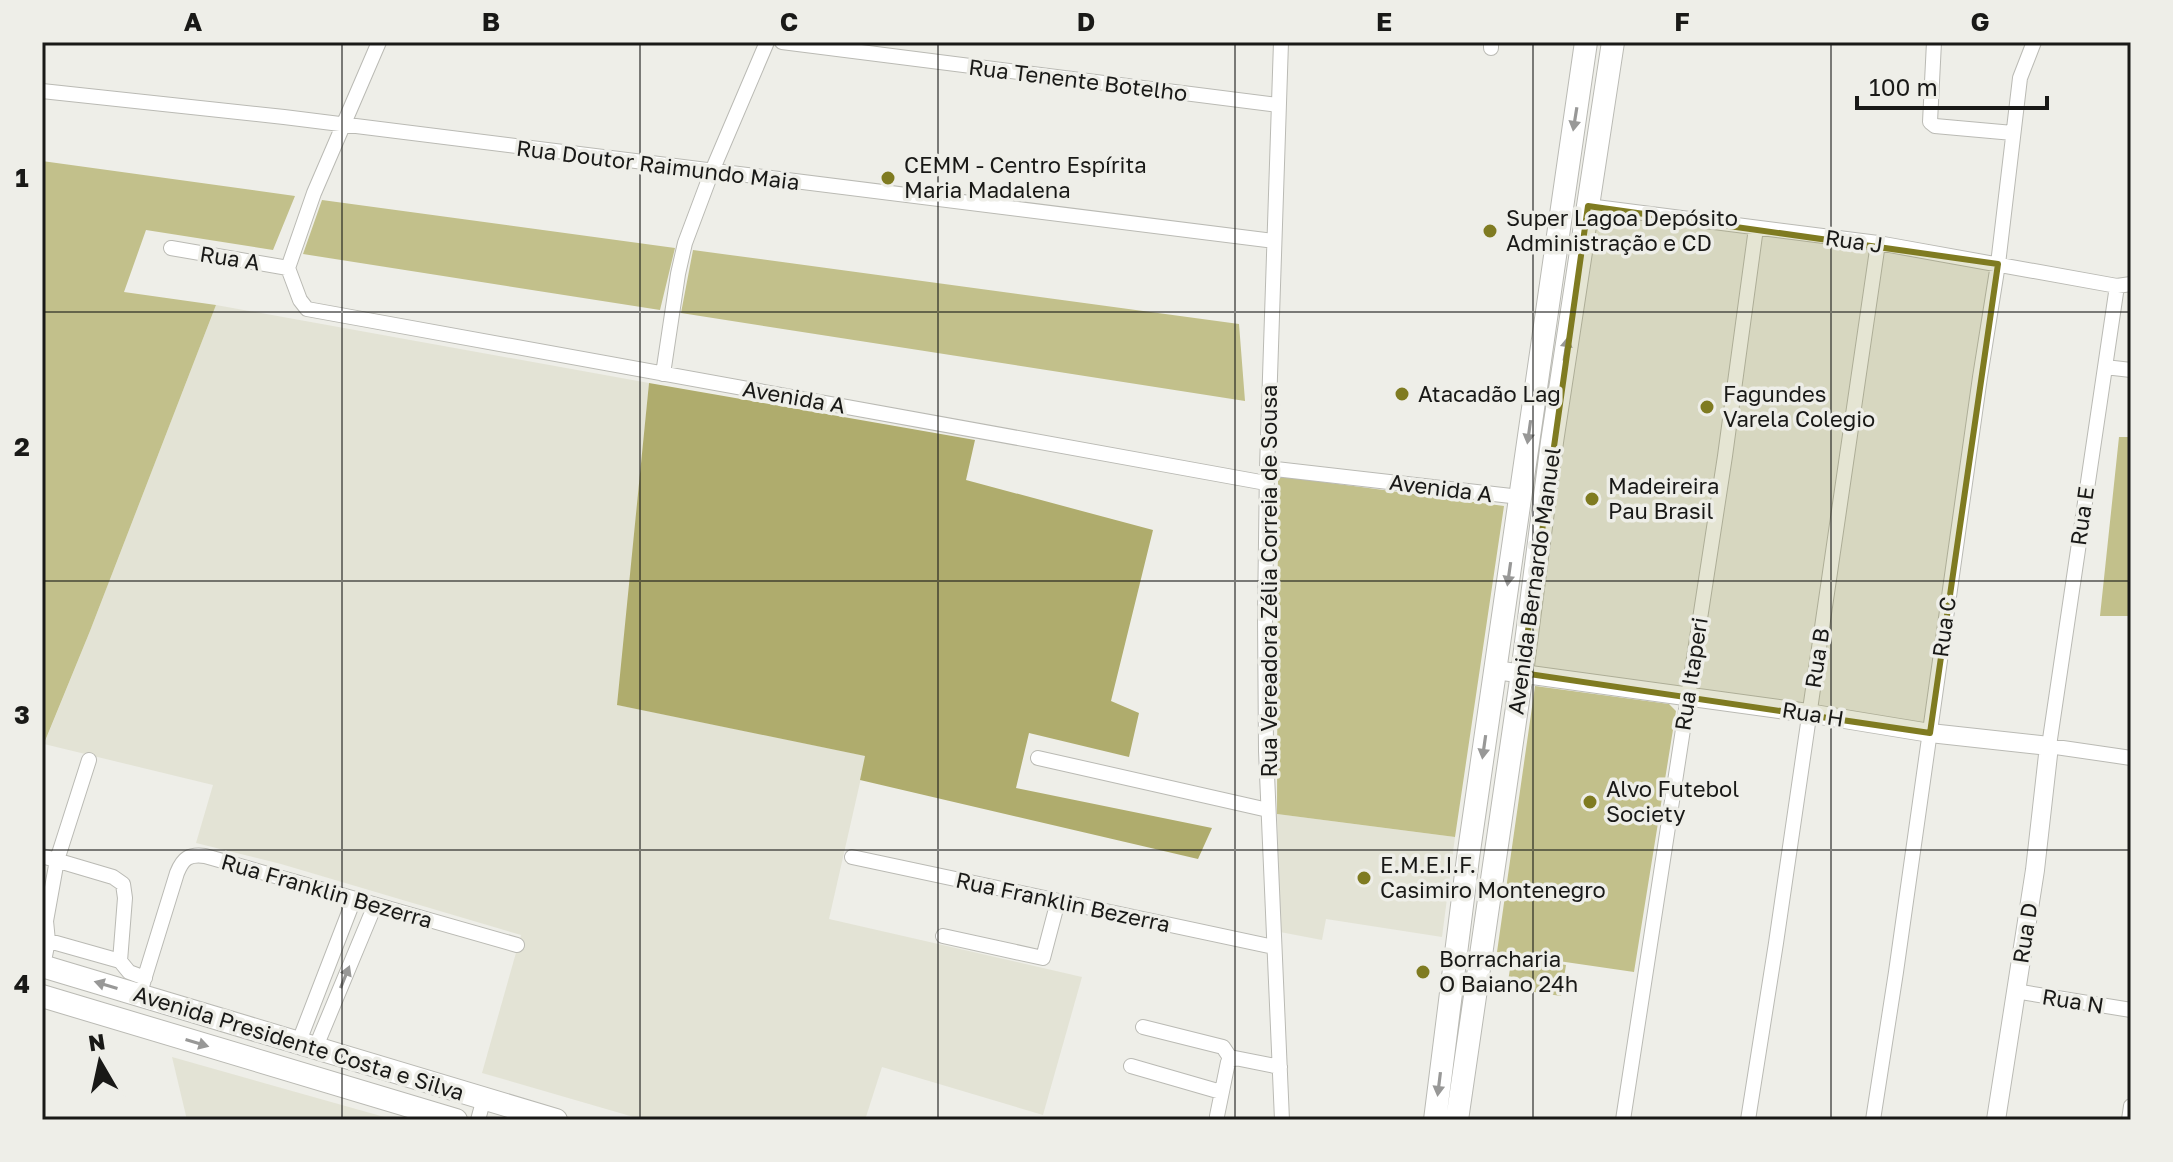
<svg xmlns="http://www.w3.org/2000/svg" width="2173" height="1162" viewBox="0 0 2173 1162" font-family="'Golos Text',sans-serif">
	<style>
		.built { fill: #e3e3d5 }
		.green { fill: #c2c08b }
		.forest { fill: #afac6d }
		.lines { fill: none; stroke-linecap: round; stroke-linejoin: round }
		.minor-casing { stroke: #babab4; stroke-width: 16 }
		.tertiary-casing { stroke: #babab4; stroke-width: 20 }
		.primary-casing { stroke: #babab4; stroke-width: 24 }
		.minor { stroke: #fff; stroke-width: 14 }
		.tertiary { stroke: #fff; stroke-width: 18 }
		.primary { stroke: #fff; stroke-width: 22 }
		.oneway { fill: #989897 }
		.marked { fill: #7f7b21; fill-opacity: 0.2; stroke: #7f7b21; stroke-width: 6; stroke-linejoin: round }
		.grid { fill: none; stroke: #191917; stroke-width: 2; stroke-opacity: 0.55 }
		.poi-dot { fill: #7f7b21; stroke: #eeeee8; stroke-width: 3 }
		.labels { text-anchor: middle; stroke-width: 7; stroke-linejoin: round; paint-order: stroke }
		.street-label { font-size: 22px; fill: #191917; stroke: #eeeee8 }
		.poi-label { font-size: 22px; fill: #191917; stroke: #eeeee8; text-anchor: start }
		.neatline { fill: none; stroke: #191917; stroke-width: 3 }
		.grid-label { font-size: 26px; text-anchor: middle; font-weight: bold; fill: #191917 }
	</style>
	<rect width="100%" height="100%" fill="#eeeee8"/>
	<!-- built -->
	<path class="built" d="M216,305L649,383L618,705L866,756L829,919L1082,977L1043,1115L882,1067L865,1120H644L482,1073L521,935L281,864L196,843L213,785L44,744L90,631Z
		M1277,814L1455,837L1442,937L1326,919L1322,940L1280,932Z
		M172,1057L395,1120H187Z"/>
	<!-- green -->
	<path class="green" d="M42,161L295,196L273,250L146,230L124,292L216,305L90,631L45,741L42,740Z
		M322,200L675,248L660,310L303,254Z
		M693,250L1239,324L1245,401L681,313Z
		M2119,437H2131V616H2100Z
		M1278,476L1504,506L1455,837L1277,814Z
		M1535,686L1669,704L1676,711L1634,972L1497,952Z
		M1512,956L1566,965L1561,996L1507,988Z"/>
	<!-- forest -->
	<path class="forest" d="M649,383L975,440L966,480L1153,530L1111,701L1139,713L1129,757L1029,733L1016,788L1212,828L1198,859L860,780L865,756L617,705Z"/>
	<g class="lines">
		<defs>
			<path id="minor" d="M379,42L314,193L288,268L300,300L307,309L1266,483
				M782,42L1278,105
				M1281,42L1267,468L1265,616L1266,751L1282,1120
				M1934,42L1930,122L1935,126L2013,133
				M1491,48V42
				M42,91L284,117L1274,241
				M1588,206L1878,243L2117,286L2131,284
				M171,248L288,268
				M2117,286L2049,746L2131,758
				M2105,367L2131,370
				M663,374L678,274L685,243L712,171L767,42
				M1267,468L1520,497
				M1038,758L1268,810
				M42,856L113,877L123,884L125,898L120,961
				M852,857L1274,947
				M943,936L1043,958L1058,901
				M42,939L120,961L129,972L145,978
				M43,966L48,941L46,921L57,860L89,760
				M2015,991L2131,1010
				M139,996L177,873C183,858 189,854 205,856L517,945
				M1143,1027L1223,1047L1231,1059
				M298,1044L354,899
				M315,1049L375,905
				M1131,1066L1221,1092
				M1217,1116L1228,1062L1235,1058L1280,1067
				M478,1120L484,1098
				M1623,1120L1725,456L1756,228
				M1748,1120L1776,943L1878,243
				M1873,1120L1896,972L1980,377L1998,264L2020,78L2034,42
				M2129,1120L2131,1106"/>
			<path id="tertiary" d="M1495,670L1808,713L1930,733L2049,746L2035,870L1996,1120"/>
			<path id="primary" d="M42,966L556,1120
				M42,996L456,1120
				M1435,1120L1468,858L1586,42
				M1457,1120L1522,673L1552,442L1613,42"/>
		</defs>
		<!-- minor casing -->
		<use href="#minor" class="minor-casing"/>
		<!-- tertiary casing -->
		<use href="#tertiary" class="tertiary-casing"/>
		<!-- primary casing -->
		<use href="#primary" class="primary-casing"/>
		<!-- minor -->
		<use href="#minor" class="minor"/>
		<!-- tertiary -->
		<use href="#tertiary" class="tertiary"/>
		<!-- primary -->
		<use href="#primary" class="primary"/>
	</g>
	<!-- one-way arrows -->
	<defs><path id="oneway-solid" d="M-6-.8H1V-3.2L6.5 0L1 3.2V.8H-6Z" transform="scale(2)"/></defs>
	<g class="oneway">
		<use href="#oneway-solid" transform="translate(1575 119) rotate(99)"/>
		<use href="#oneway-solid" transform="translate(1566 349) rotate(-81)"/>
		<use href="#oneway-solid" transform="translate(1529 432) rotate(98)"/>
		<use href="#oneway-solid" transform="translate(1509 574) rotate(98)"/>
		<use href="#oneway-solid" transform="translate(1484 747) rotate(98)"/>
		<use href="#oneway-solid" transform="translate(345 977) rotate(-68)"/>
		<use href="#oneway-solid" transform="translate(106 985) rotate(-163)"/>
		<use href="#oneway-solid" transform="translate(197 1043) rotate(17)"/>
		<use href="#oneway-solid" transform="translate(1439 1084) rotate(97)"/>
	</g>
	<!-- marked area -->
	<path class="marked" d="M1588,206L1998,264L1930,733L1522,673Z"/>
	<!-- grid -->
	<path class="grid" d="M342,42V1120M640,42V1120M938,42V1120M1235,42V1120M1533,42V1120M1831,42V1120M42,312H2131M42,581H2131M42,850H2131"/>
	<!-- markers -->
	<g class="poi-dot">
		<circle cx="888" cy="178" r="8"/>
		<circle cx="1490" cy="231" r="8"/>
		<circle cx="1402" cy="394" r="8"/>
		<circle cx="1707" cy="407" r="8"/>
		<circle cx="1592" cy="499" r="8"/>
		<circle cx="1590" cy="802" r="8"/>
		<circle cx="1364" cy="878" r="8"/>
		<circle cx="1423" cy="972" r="8"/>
	</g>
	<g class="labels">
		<!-- street labels -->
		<g class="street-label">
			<text transform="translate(1078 80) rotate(7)" y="8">Rua Tenente Botelho</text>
			<text transform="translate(658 165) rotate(7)" y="8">Rua Doutor Raimundo Maia</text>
			<text transform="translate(1854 241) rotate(8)" y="8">Rua J</text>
			<text transform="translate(230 258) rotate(9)" y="8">Rua A</text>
			<text transform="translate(794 397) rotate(10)" y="8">Avenida A</text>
			<text transform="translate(1441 488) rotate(7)" y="8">Avenida A</text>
			<text transform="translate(2082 516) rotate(-82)" y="8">Rua E</text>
			<text transform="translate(1269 581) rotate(-90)" y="8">Rua Vereadora Zélia Correia de Sousa</text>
			<text transform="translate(1534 581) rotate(-82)" y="8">Avenida Bernardo Manuel</text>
			<text transform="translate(1944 627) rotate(-82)" y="8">Rua C</text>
			<text transform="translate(1817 658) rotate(-81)" y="8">Rua B</text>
			<text transform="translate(1691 674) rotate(-81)" y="8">Rua Itaperi</text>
			<text transform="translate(1813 714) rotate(9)" y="8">Rua H</text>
			<text transform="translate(327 891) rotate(16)" y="8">Rua Franklin Bezerra</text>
			<text transform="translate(1063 902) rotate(12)" y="8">Rua Franklin Bezerra</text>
			<text transform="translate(2025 933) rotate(-81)" y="8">Rua D</text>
			<text transform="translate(2073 1001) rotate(9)" y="8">Rua N</text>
			<text transform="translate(299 1043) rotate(17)" y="8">Avenida Presidente Costa e Silva</text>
		</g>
		<!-- poi labels -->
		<g class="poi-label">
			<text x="904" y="173">CEMM - Centro Espírita<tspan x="904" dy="25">Maria Madalena</tspan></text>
			<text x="1506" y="226">Super Lagoa Depósito<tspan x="1506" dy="25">Administração e CD</tspan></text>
			<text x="1418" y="402">Atacadão Lag</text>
			<text x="1723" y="402">Fagundes<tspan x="1723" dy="25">Varela Colegio</tspan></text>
			<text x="1608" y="494">Madeireira<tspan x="1608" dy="25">Pau Brasil</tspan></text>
			<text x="1606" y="797">Alvo Futebol<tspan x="1606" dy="25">Society</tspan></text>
			<text x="1380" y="873">E.M.E.I.F.<tspan x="1380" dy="25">Casimiro Montenegro</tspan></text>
			<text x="1439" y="967">Borracharia<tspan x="1439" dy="25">O Baiano 24h</tspan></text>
		</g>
	</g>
	<!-- border -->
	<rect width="2173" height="1162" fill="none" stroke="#eeeee8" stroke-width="88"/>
	<!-- north arrow -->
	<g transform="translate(100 1062) rotate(351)" stroke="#eeeee8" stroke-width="6" paint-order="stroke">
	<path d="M0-6L14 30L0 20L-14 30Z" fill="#191917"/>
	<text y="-12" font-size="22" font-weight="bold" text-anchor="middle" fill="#191917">N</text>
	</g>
	<!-- scale -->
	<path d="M1857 96v12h190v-12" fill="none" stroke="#191917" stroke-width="4"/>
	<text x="1869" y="96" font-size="24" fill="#191917" stroke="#eeeee8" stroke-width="6" paint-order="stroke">100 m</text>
	<rect x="44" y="44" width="2085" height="1074" class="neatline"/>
	<g class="grid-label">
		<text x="193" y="31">A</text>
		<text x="491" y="31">B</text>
		<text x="789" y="31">C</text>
		<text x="1086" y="31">D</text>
		<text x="1384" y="31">E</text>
		<text x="1682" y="31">F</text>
		<text x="1980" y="31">G</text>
		<text x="22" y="187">1</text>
		<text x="22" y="456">2</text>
		<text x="22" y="724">3</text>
		<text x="22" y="993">4</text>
	</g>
</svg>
